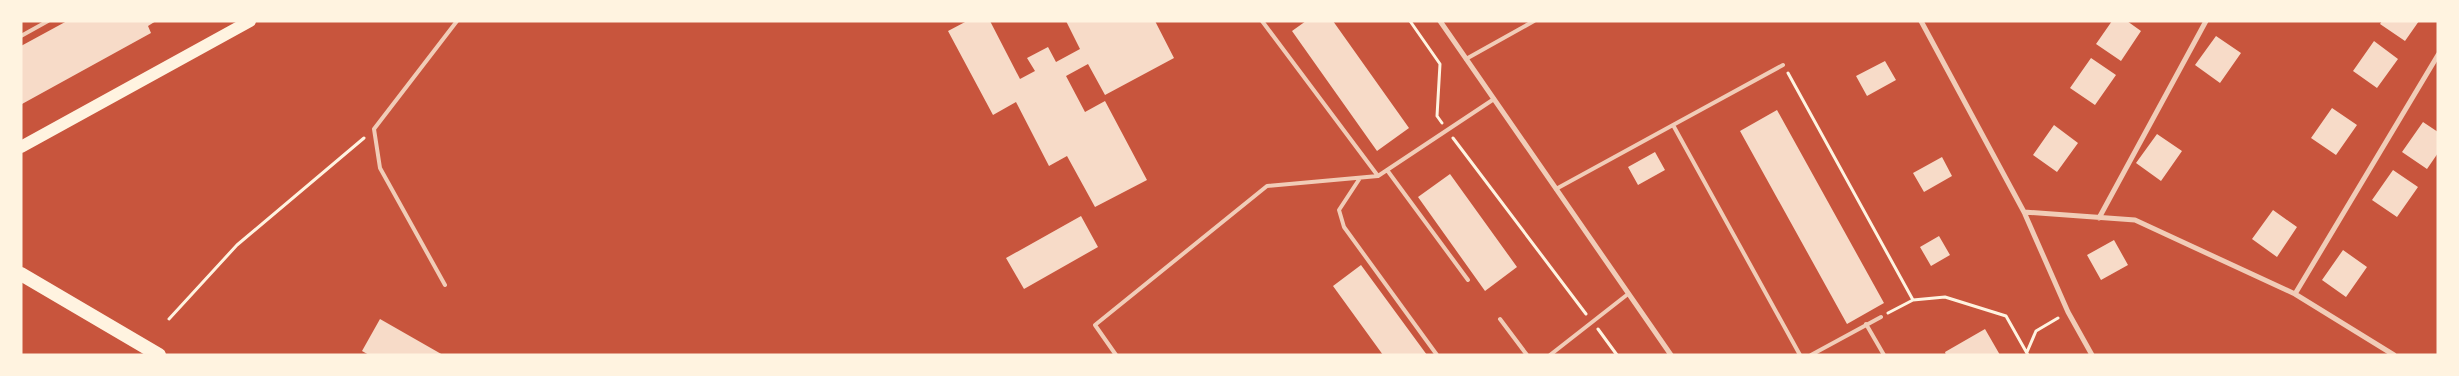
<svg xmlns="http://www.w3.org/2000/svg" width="2459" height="376" viewBox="0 0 2459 376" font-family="Inter,sans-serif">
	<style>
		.building { fill: #f7dbc8 }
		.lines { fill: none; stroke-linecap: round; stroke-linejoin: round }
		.path { stroke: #fff3e0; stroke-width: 3 }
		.service { stroke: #f1ccb7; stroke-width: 4 }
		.minor { stroke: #f1ccb7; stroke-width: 5 }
		.primary { stroke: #fff3e0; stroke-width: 12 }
		.trunk { stroke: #fff3e0; stroke-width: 14 }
	</style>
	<rect width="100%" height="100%" fill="#c8553d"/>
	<!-- building -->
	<path class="building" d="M67,21H156L148,26L151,33L22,104L21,46Z
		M967,21H990L1020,79L1035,71L1027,58L1048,47L1056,62L1080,49L1066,21H1155L1174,58L1105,95L1088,64L1066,76L1085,112L1105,101L1147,180L1095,207L1067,156L1049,166L1016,102L993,115L948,31Z
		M1306,21H1333L1409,128L1377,151L1292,31Z
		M2112,21H2127L2141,31L2121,61L2096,44Z
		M2382,21H2419L2405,41L2380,24Z
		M2216,36L2241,53L2220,83L2195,65Z
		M2374,41L2398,59L2377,88L2353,71Z
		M2091,58L2116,75L2095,105L2070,88Z
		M1885,61L1896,80L1867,96L1856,76Z
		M2332,108L2357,125L2336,155L2311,138Z
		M1777,110L1884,303L1847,324L1740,131Z
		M2423,122L2438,132V153L2427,169L2402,152Z
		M2054,125L2078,143L2057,172L2033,155Z
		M2157,134L2182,151L2161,181L2136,163Z
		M1655,152L1665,170L1638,185L1628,167Z
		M1942,157L1952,176L1924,192L1913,173Z
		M2393,170L2418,187L2397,217L2372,200Z
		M1450,174L1517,267L1485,291L1418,197Z
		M2273,210L2297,227L2277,257L2252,239Z
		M1081,216L1098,247L1024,289L1006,258Z
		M1939,236L1950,255L1931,266L1920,247Z
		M2114,240L2128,265L2101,280L2087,255Z
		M2343,250L2367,267L2346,297L2322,280Z
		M1361,265L1427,355H1383L1333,286Z
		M380,319L443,355H369L362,351Z
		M1985,329L2000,355H1946L1945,352Z"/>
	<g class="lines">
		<!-- path -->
		<path class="path" d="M1410,21L1440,64L1437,116L1442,123
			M1788,73L1913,300L1888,313
			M1453,138L1586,314
			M1913,300L1945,297L2006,316L2028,355
			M169,319L237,245L364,138
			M1598,329L1617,355
			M2027,352L2036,331L2058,318"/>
		<!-- service -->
		<path class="service" d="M1262,21L1378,176
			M21,36L48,21
			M1466,59L1534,21
			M1673,125L1783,65
			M1387,170L1468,280
			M1360,178L1339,210L1344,227L1437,355
			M1556,189L1673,125L1800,355
			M445,285L380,168L374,129L457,21
			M1500,319L1527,355
			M1866,324L1884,355
			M1116,355L1095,325L1267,186L1378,176L1494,99
			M1550,355L1628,294
			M1811,355L1881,317"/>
		<!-- minor -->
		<path class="minor" d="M1440,21L1671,355
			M1921,21L2024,212L2068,312L2092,355
			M2024,212L2135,220L2295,294L2394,355
			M2099,218L2206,21
			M2295,294L2438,55"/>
		<!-- primary -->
		<path class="primary" d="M21,147L250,21"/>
		<!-- trunk -->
		<path class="trunk" d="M21,274L159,355"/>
	</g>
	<!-- border -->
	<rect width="2459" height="376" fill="none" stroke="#fff3e0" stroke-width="45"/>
</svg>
